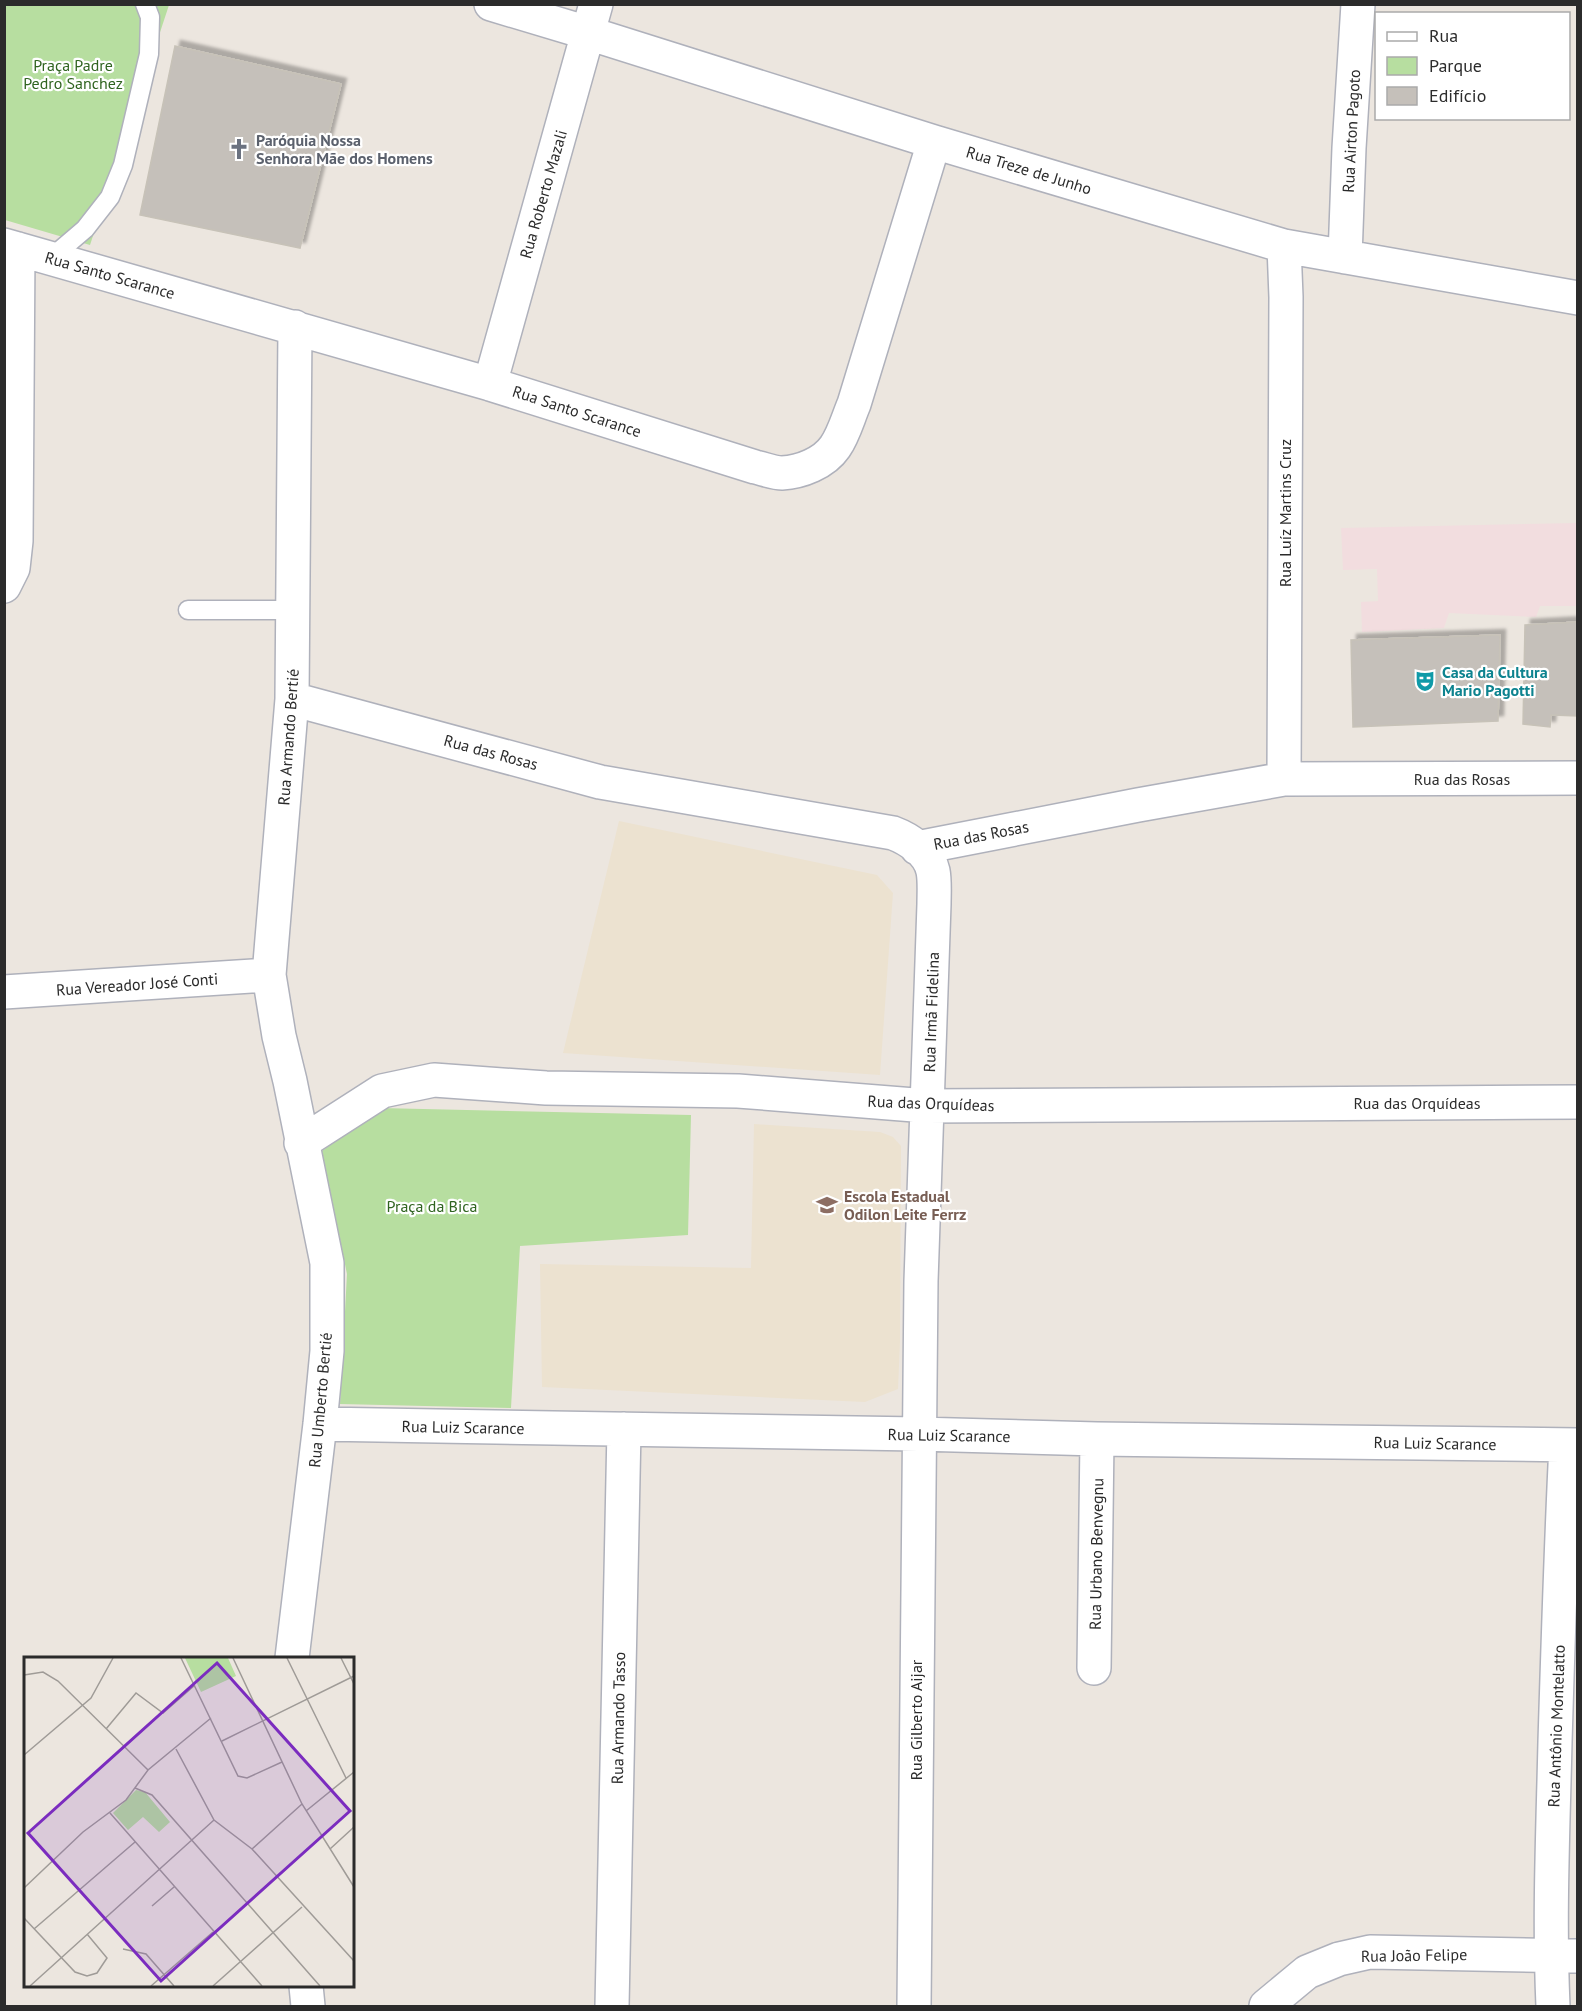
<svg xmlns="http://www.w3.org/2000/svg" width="1582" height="2011" viewBox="0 0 1582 2011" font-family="'PT Sans',sans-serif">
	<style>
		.education { fill: #ece2d0 }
		.medical { fill: #f2dddf }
		.green { fill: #b7dea0 }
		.building { fill: #c5c0ba; stroke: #c7c2b8; stroke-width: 1.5; filter: url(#shadow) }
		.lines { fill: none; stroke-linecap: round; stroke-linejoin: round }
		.service-casing { stroke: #afb1bb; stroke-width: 21 }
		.minor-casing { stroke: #afb1bb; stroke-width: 36 }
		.service { stroke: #fff; stroke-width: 18 }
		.minor { stroke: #fff; stroke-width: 33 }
		.labels { text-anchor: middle; stroke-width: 4.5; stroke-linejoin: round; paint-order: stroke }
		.park-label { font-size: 16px; fill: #306420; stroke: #fff }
		.street-label { font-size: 16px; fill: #2b2b2b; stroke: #fff }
		.worship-label { font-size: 16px; font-weight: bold; fill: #5b616d; stroke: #fff; text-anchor: start }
		.culture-label { font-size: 16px; font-weight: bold; fill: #0d838f; stroke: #fff; text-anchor: start }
		.education-label { font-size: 16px; font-weight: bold; fill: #785e54; stroke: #fff; text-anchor: start }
		.inset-road { fill: none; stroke: #9f9b97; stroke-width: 1.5 }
		.view { fill: #7b2cbf; fill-opacity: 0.15; stroke: #7b2cbf; stroke-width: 3 }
		.inset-edge { fill: none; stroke: #2b2b2b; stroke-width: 3 }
	</style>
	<defs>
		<filter id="shadow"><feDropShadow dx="5.5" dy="-5.5" stdDeviation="1.5" flood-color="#0004"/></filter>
	</defs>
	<rect width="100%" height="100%" fill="#ece6df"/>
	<!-- education -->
	<path class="education" d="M619,821L877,875L893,893L880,1075L563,1053Z
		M754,1124L880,1132L893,1137L901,1146L900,1341L898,1389L865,1402L542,1387L540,1264L751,1268Z"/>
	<!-- medical -->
	<path class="medical" d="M1577,523V606H1540L1536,617L1449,613L1444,628L1362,632L1361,602L1378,601L1377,569L1343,570L1341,528Z"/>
	<!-- green -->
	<path class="green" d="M4,5H169L90,245L5,220Z
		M380,1108L691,1115L688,1235L520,1246L511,1408L340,1404L347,1274L322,1151Z"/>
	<!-- building -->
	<path class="building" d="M175,46L341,84L300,248L140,215Z
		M1578,622V716L1551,715L1550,727L1523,724L1525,625Z
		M1500,635L1498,721L1353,727L1351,640Z"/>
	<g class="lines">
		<defs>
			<path id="service" d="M51,258L85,229L110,197L123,165L149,54L150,17L145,4
				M188,610H293"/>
			<path id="minor" d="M491,4L588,33L934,142L1284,246L1578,298
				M4,245L490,384L755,467C764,469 774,473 782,473C801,472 824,463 835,447C844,434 848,418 854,404L934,142
				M1345,257L1349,148L1358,4
				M490,384L596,4
				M4,586L13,568L16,541L18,249
				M292,699L600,782L893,833C909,839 929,852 933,871C935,881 934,894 934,904L921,1281L914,2006
				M1284,779L1286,297L1284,246
				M917,848L1138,805L1284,779L1578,778
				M4,992L269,975
				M301,1143L382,1091L434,1080L546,1088L738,1091L927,1106L1578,1102
				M320,1424L918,1434L1097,1439L1578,1445
				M292,1658L320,1424L327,1351V1263L290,1081L279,1036L269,975L292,699L295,327
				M1094,1668L1097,1439
				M306,1986L308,2006
				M612,2006L624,1429
				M1266,2006L1307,1972L1339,1959L1370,1952L1578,1956
				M1553,2006C1549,1918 1553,1830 1555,1742C1558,1643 1561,1544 1566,1445"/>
		</defs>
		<!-- service casing -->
		<use href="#service" class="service-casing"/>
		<!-- minor casing -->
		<use href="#minor" class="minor-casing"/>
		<!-- service -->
		<use href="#service" class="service"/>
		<!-- minor -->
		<use href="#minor" class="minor"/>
	</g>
	<!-- icons -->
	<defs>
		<symbol id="church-bare" viewBox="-9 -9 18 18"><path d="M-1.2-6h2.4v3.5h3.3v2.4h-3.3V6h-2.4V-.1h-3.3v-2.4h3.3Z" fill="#6b7280" stroke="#fff" stroke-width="2.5" paint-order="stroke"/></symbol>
		<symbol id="theatre-bare" viewBox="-9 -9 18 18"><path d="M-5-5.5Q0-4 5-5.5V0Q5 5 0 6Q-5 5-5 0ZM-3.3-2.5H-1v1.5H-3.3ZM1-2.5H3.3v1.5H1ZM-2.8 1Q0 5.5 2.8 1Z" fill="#0f9aa8" stroke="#fff" stroke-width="2.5" paint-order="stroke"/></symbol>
		<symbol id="school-bare" viewBox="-9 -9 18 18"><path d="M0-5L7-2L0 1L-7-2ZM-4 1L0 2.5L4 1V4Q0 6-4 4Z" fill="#8d6e63" stroke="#fff" stroke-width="2.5" paint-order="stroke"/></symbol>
	</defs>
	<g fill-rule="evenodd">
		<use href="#church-bare" x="224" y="134" width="30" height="30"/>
		<use href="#theatre-bare" x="1410" y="666" width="30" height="30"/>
		<use href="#school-bare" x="812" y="1190" width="30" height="30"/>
	</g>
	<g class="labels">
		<!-- park labels -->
		<g class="park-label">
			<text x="73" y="71">Praça Padre<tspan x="73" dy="18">Pedro Sanchez</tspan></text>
			<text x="432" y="1212">Praça da Bica</text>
		</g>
		<!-- street labels -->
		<g class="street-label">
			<text transform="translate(1351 131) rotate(-87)" y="6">Rua Airton Pagoto</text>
			<text transform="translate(1029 170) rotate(17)" y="6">Rua Treze de Junho</text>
			<text transform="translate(543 194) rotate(-74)" y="6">Rua Roberto Mazali</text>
			<text transform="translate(110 275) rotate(16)" y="6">Rua Santo Scarance</text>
			<text transform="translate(577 411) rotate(18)" y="6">Rua Santo Scarance</text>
			<text transform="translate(1285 513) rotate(-90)" y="6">Rua Luíz Martins Cruz</text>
			<text transform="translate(288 737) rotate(-86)" y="6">Rua Armando Bertié</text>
			<text transform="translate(491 752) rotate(15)" y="6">Rua das Rosas</text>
			<text x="1462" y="785">Rua das Rosas</text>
			<text transform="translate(981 835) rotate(-11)" y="6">Rua das Rosas</text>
			<text transform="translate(137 984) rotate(-4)" y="6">Rua Vereador José Conti</text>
			<text transform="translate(931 1012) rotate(-88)" y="6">Rua Irmã Fidelina</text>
			<text transform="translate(931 1103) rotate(2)" y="6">Rua das Orquídeas</text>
			<text x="1417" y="1109">Rua das Orquídeas</text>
			<text transform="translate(320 1400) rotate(-85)" y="6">Rua Umberto Bertié</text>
			<text transform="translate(463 1427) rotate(1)" y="6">Rua Luiz Scarance</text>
			<text transform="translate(949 1435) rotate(1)" y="6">Rua Luiz Scarance</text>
			<text transform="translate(1435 1443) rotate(1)" y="6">Rua Luiz Scarance</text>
			<text transform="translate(1096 1554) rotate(-89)" y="6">Rua Urbano Benvegnu</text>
			<text transform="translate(618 1718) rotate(-89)" y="6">Rua Armando Tasso</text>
			<text transform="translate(916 1720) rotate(-90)" y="6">Rua Gilberto Aijar</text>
			<text transform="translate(1556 1726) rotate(-88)" y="6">Rua Antônio Montelatto</text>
			<text transform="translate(1414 1955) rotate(-1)" y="6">Rua João Felipe</text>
		</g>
		<!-- worship labels -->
		<g class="worship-label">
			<text x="256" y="146">Paróquia Nossa<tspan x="256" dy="18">Senhora Mãe dos Homens</tspan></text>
		</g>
		<!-- culture labels -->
		<g class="culture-label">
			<text x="1442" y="678">Casa da Cultura<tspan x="1442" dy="18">Mario Pagotti</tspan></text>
		</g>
		<!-- education labels -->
		<g class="education-label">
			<text x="844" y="1202">Escola Estadual<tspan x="844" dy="18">Odilon Leite Ferrz</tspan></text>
		</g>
	</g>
	<!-- overview -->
	<g transform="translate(24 1657)">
		<rect width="330" height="330" fill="#ece6df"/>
		<path d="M161,1H204L212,19L177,35ZM112,133L121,135L146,165L135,175L119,160L104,173L89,156Z" fill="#b7dea0"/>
		<path class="inset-road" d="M157,1L214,119L223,121L258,105M209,1L278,147L330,230M263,1L322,121M317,1L330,27M0,18L19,15L34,24L124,113M82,72L112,36L139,56L171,28M198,84L330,19M152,92L190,163L228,192L330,304M0,98L67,41L89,1M111,131L128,138L296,329M282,154L330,115M86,156L238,329M228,192L278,147M306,192L330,170M0,231L59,175L102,143L124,113L187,61M128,249L150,230M0,261L51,315L63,319L73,316L83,301L63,277M10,272L111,185M99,292L122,297L150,329M6,329L190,163M127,329L189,275M189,329L278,250"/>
		<path class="view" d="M193,6L326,154L137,324L4,176Z"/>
		<rect width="330" height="330" class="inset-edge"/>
	</g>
	<!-- border -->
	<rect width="1582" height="2011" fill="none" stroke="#2b2b2b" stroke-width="12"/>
	<!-- legend -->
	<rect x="1375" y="12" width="195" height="108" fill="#ffffff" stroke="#aaaaaa" stroke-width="1.5"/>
	<rect x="1387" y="32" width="30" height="9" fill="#ffffff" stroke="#aaaaaa" stroke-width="1.5"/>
	<text x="1429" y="42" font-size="18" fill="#2b2b2b">Rua</text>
	<rect x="1387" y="57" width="30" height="18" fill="#b7dea0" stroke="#aaaaaa" stroke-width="1.5"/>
	<text x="1429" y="72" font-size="18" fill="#2b2b2b">Parque</text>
	<rect x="1387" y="87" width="30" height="18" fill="#c5c0ba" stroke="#aaaaaa" stroke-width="1.5"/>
	<text x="1429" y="102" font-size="18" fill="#2b2b2b">Edifício</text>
</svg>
